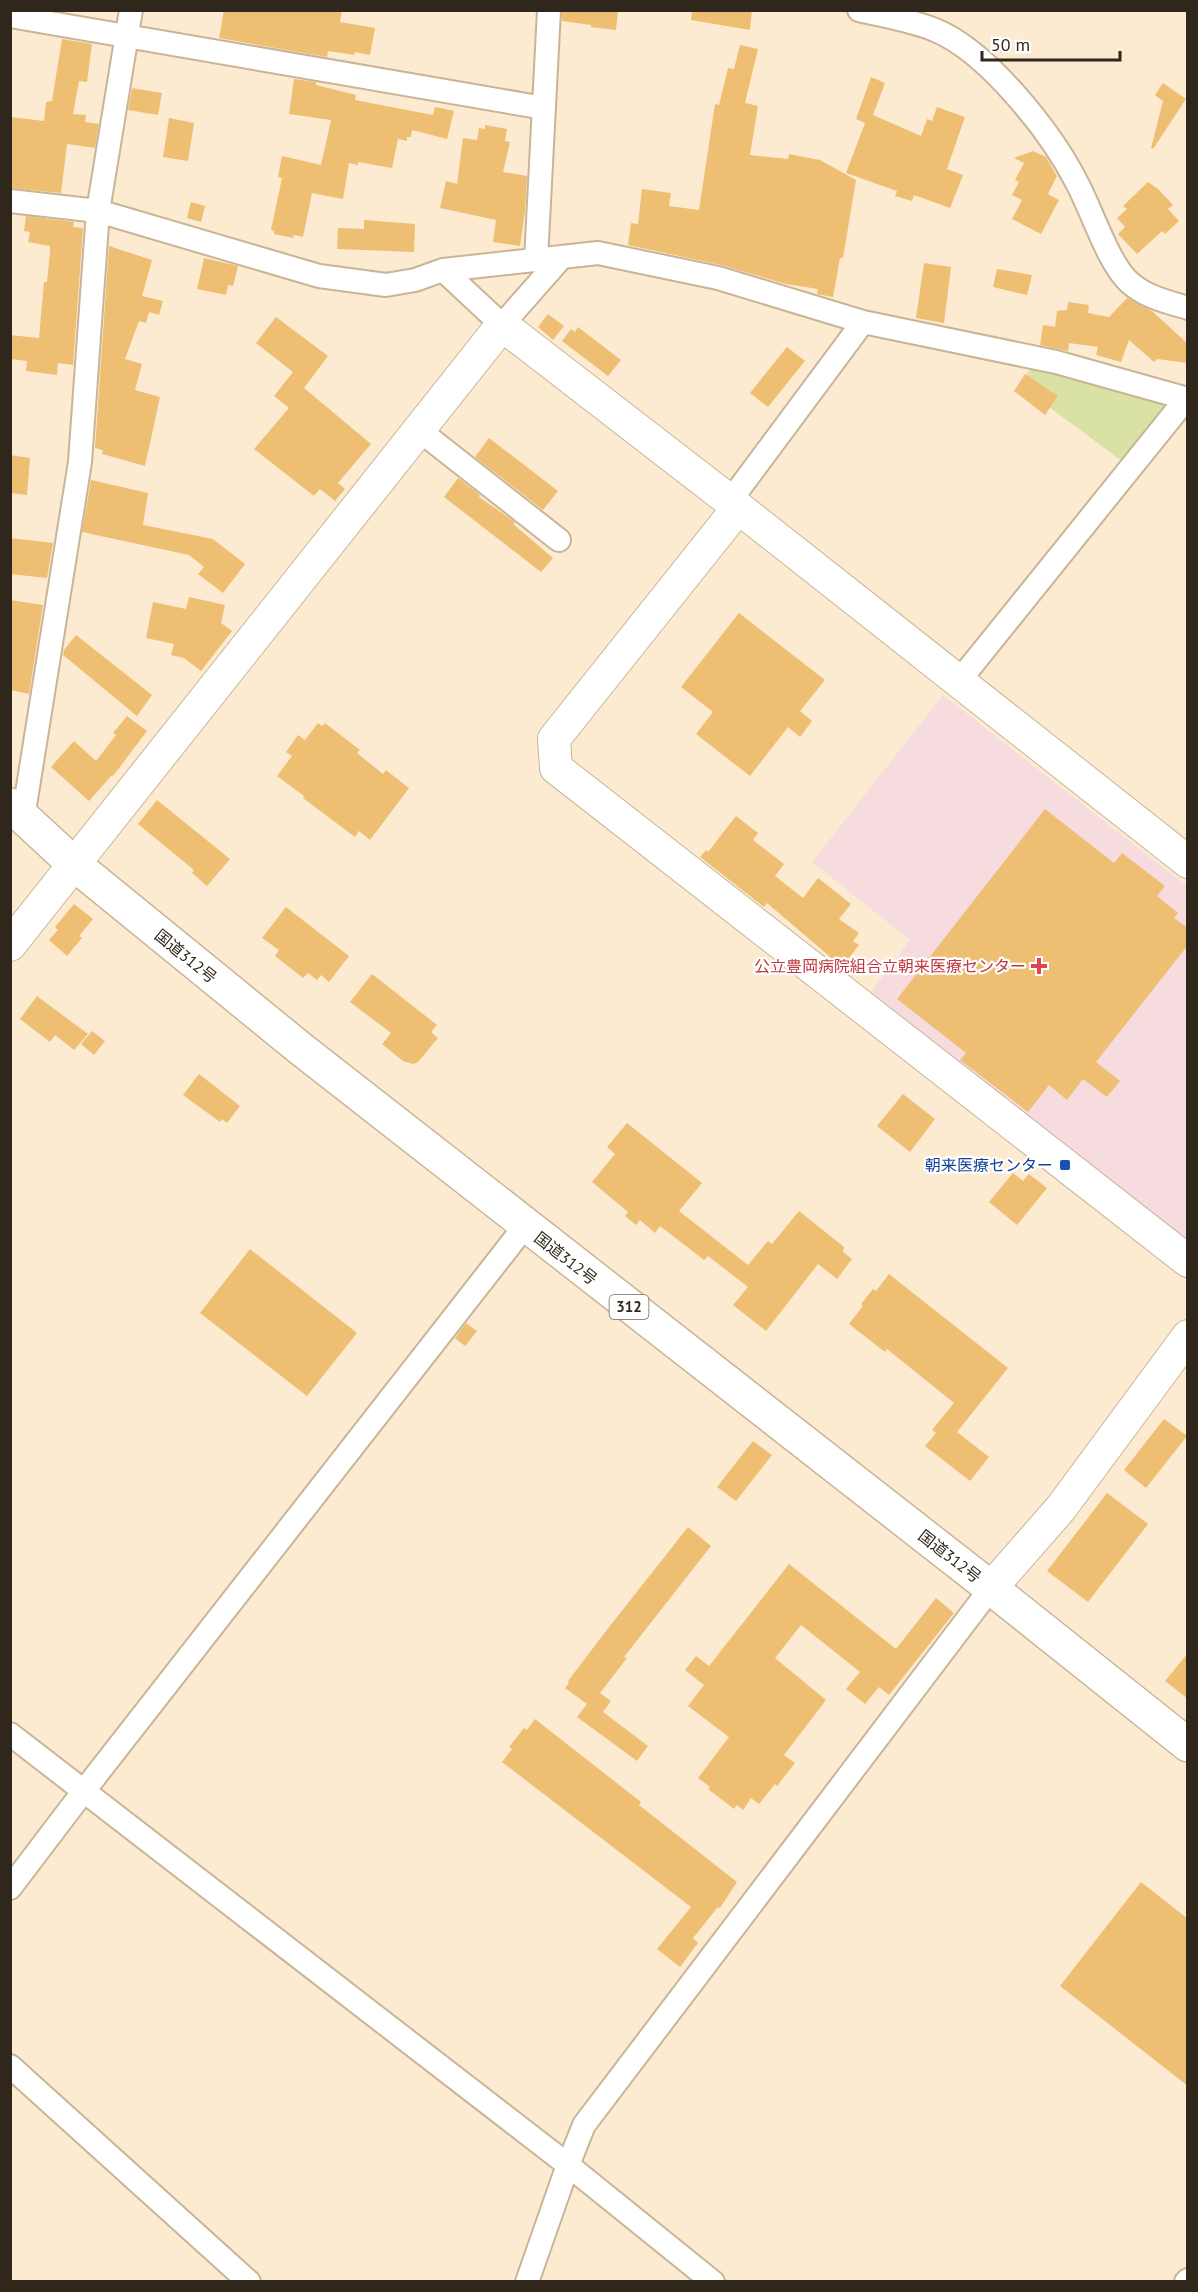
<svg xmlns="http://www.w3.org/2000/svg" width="1198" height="2292" viewBox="0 0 1198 2292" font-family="'PT Sans','Noto Sans JP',sans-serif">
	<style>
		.medical { fill: #f6dcde }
		.green { fill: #d9e2a4 }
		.building { fill: #eebe73 }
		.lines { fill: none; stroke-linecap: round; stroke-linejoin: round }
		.street-casing { stroke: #c9b596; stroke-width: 26 }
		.secondary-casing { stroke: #c9b596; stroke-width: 34 }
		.highway-casing { stroke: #c9b596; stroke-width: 36 }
		.street { stroke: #fff; stroke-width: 22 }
		.secondary { stroke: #fff; stroke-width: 32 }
		.highway { stroke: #fff; stroke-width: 33 }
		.health-dot { fill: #e0444e; stroke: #fff; stroke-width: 2 }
		.transit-dot { fill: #1a4fb4; stroke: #fff; stroke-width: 2 }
		.labels { text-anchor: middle; stroke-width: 4.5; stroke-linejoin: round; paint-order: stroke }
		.shield { fill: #fff; stroke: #6d685f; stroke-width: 1.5 }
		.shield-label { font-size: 15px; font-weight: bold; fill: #2f271b }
		.street-label { font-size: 16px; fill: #2f271b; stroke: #fff }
		.health-label { font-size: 16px; fill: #be3a42; stroke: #fff; text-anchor: end }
		.transit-label { font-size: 16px; fill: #164399; stroke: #fff; text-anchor: end }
	</style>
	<rect width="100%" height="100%" fill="#fcebd1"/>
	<!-- medical -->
	<path class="medical" d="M943,695L1187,886V1241L871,992L910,940L812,862Z"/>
	<!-- green -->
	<path class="green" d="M1032,365L1186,399L1130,467L1021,386Z"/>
	<!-- building -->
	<path class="building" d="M224,10H342L340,22L375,28L370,55L355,52L354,55L328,51L327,57L219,38Z
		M562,10H618L616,30L591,27V25L562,21Z
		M692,10H752L750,30L691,20Z
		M62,39L92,44L87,82L79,81L73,114L86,115L85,122L99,124L95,148L67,144L61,193L10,188V117L44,121L46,102L52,101Z
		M740,45L758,49L745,103L758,106L750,155L788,159L789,154L820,160L856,180L843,258H840L833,297L817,294L818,289L786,284L721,265L628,245L631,223L638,224L642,189L671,193L669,206L699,210L715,104L719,105L728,68L734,69Z
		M871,77L885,83L873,115L921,136L927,119L932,121L937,107L965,117L947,169L963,175L950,208L914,195L912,201L895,196L897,191L846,173L865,123L856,119Z
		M294,79L316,82V85L356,95L355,100L433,115L435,107L454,111L447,139L412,130L411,137H407V141L398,139L392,168L358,162V165L349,163L343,199L312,193L303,237L294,235L293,238L274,234V231L271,230L282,178L278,177L282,156L321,165L331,120L289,114Z
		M1163,83L1186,99L1153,149L1151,148L1163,101L1155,95Z
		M132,88L162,93L158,115L128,110Z
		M169,118L194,123L188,161L163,157Z
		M485,125L507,129L505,141L510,142L503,172L527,176L525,211L520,246L493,242L496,220L440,208L446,181L457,184L463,138L477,140L479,128L485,129Z
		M1033,151L1046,157L1057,176L1048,194L1059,200L1041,234L1012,219L1022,200L1012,195L1019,182L1015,180L1024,163L1014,158Z
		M1148,182L1158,189L1173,205L1168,209L1179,221L1165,234L1162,231L1137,254L1118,234L1125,227L1117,218L1127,209L1123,206Z
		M191,202L205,206L201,222L187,218Z
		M26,216L74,222L73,227L83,228L73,365L58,363L57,375L26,371L27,361L10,359V335L39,338L44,282H47L50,252V246L28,242L30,232L24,231Z
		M364,220L415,224L414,252L337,249L338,228L364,229Z
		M109,246L152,260L142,296L163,301L159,315L149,312L146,323L139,321L125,359L142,364L135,390L160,397L145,466L102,454L103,450L95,448Z
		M204,258L238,266L233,286L228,285L226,295L197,289Z
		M924,263L951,267L944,323L916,318Z
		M997,269L1032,275L1027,295L993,287Z
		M1127,298L1152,311L1188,344V363L1157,359L1154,362L1129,340L1121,362L1096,355L1098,347L1069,343L1068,351L1040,345L1043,325L1055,327L1057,311L1067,310L1068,302L1089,305L1088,313L1109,317Z
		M548,314L564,326L553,340L538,327Z
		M276,317L328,356L304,388L371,444L338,483L345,489L335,501L320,489L314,496L254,449L289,408L274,396L293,372L256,343Z
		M578,327L621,360L608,376L562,341L571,329L575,332Z
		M787,347L805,361L768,407L750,393Z
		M1025,374L1058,396L1045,415L1014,391Z
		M489,438L558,491L543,510L475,457Z
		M10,455L30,458L27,495L10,493Z
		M458,478L480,495L479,497L515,522L513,524L553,558L541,572L444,497Z
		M91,480L148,493L143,525L213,539L245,564L223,593L198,574L204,567L189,555L82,532Z
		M10,538L53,543L47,578L10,574Z
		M189,597L225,605L221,623L232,631L201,671L184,658L171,655L174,644L146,638L153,602L186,609Z
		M10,600L43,605L29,694L10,690Z
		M739,613L825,680L800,711L812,721L800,737L788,727L750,776L696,734L713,712L681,687Z
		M76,635L152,695L137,716L63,655L64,650Z
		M127,716L147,731L113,776L112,775L89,801L51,767L74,741L96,761L116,735L113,733Z
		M318,723L322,726L325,723L360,750L357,753L383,774L386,770L409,788L370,840L359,831L355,837L303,798L304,796L277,776L292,756L286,752L298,735L305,740Z
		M157,800L230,859L207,886L192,873L194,870L138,824Z
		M1045,809L1114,863L1122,853L1165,886L1157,896L1178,913L1174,918L1188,928V945L1096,1062L1120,1081L1107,1097L1083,1079L1067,1100L1049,1085L1028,1112L960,1060L966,1053L897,999Z
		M736,816L758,833L753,840L784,864L775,876L803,898L818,878L851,904L839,919L859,933L853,941L859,945L842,967L767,903L764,907L700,857L706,850L708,852Z
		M74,904L93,919L79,936L82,938L67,956L49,940L58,930L55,927Z
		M286,907L349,956L329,982L321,975L317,980L308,973L303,978L275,956L279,950L262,938Z
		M372,974L437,1025L431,1032L438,1038L418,1062L413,1064L403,1061L382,1044L391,1033L350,1002Z
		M37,996L88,1034L74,1050L55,1035L50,1042L20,1019Z
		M92,1031L105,1041L94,1055L81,1044Z
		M199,1074L240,1106L227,1123L222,1119L220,1122L183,1095Z
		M903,1094L935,1119L910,1152L877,1126Z
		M627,1123L702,1183L679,1211L748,1265L768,1241L772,1244L799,1211L844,1247L843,1252L852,1259L837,1279L818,1264L766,1331L733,1305L748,1287L708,1256L704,1260L660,1226L655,1233L640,1220L636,1225L625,1216L628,1212L592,1182L615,1154L607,1147Z
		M1013,1173L1023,1181L1029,1174L1047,1188L1017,1225L989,1202Z
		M250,1249L357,1333L307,1396L200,1313Z
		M889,1274L1008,1368L957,1432L989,1457L970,1481L925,1446L936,1433L932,1430L954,1403L887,1349L885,1352L849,1324L863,1306L861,1304L873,1289L876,1291Z
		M466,1323L477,1331L465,1346L455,1338Z
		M1164,1419L1187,1436L1146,1488L1124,1470Z
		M753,1441L772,1455L736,1501L717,1487Z
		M1107,1493L1148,1524L1088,1602L1047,1571Z
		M688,1527L711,1546L624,1657L627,1658L600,1693L611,1701L603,1712L648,1746L637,1761L577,1717L587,1704L565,1688L569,1683L568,1681L606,1631Z
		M789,1564L896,1649L936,1598L954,1613L889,1695L879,1687L865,1704L846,1689L860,1672L801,1625L775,1658L826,1700L784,1755L795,1763L777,1786L775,1784L759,1804L751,1798L743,1810L737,1805L734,1809L708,1789L710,1787L698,1778L729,1737L688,1706L704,1685L685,1670L696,1656L709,1666Z
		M1188,1653V1699L1165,1681Z
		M535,1719L641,1802L639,1805L737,1882L720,1908L718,1907L693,1938L698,1943L680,1967L657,1949L691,1907L502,1762L512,1749L509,1747L524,1728L527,1730Z
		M1141,1882L1188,1919V2086L1060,1986Z"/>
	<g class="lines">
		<defs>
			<path id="street" d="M859,10C884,16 911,20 935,30C987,51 1050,131 1076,181C1091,208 1108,263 1129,282C1145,297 1168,302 1188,308
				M10,16L544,108
				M10,201L98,211L319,276L386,285L415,280L443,270L598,253L718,278L863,322L1056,362L1188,399
				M536,260L549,10
				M443,270L502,325L562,257
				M419,430L559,540
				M730,501L863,322
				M959,681L1186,399
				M23,818L80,462L98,211L131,10
				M10,1734L568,2165L713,2282
				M10,1888L83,1792L525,1226
				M10,2066L249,2282
				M527,2282L568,2165L584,2125L991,1588
				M1186,2282L1188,2280"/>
			<path id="secondary" d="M738,508L554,739L556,768L1188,1261
				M10,945L502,325L730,501L1188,862
				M991,1588L1061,1508L1188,1336"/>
			<path id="highway" d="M10,805L74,864L301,1049L991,1588L1188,1745"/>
		</defs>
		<!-- street casing -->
		<use href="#street" class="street-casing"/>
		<!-- secondary casing -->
		<use href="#secondary" class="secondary-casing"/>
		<!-- highway casing -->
		<use href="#highway" class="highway-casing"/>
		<!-- street -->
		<use href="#street" class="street"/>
		<!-- secondary -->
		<use href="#secondary" class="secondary"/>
		<!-- highway -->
		<use href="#highway" class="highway"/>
	</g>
	<!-- markers -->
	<path class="health-dot" d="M1036 957h6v6h6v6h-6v6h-6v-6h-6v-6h6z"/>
	<rect class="transit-dot" x="1059" y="1159" width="12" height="12" rx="3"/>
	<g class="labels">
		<!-- shield labels -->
		<rect class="shield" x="609.5" y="1295" width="39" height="24" rx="4.5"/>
		<g class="shield-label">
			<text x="629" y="1312">312</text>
		</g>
		<!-- street labels -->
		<g class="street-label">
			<text transform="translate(186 956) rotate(39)" y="6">国道312号</text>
			<text transform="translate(566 1258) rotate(38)" y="6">国道312号</text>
			<text transform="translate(950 1556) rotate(38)" y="6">国道312号</text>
		</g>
		<!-- health labels -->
		<g class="health-label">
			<text x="1026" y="972">公立豊岡病院組合立朝来医療センター</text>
		</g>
		<!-- transit labels -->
		<g class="transit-label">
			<text x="1053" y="1171">朝来医療センター</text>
		</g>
	</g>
	<!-- border -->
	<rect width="1198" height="2292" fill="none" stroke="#2f271b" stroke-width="24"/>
	<!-- scale -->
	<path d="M982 51v9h138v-9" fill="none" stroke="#2f271b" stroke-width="3"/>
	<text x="991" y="51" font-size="18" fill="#2f271b" stroke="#ffffff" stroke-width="4.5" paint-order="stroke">50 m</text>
</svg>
